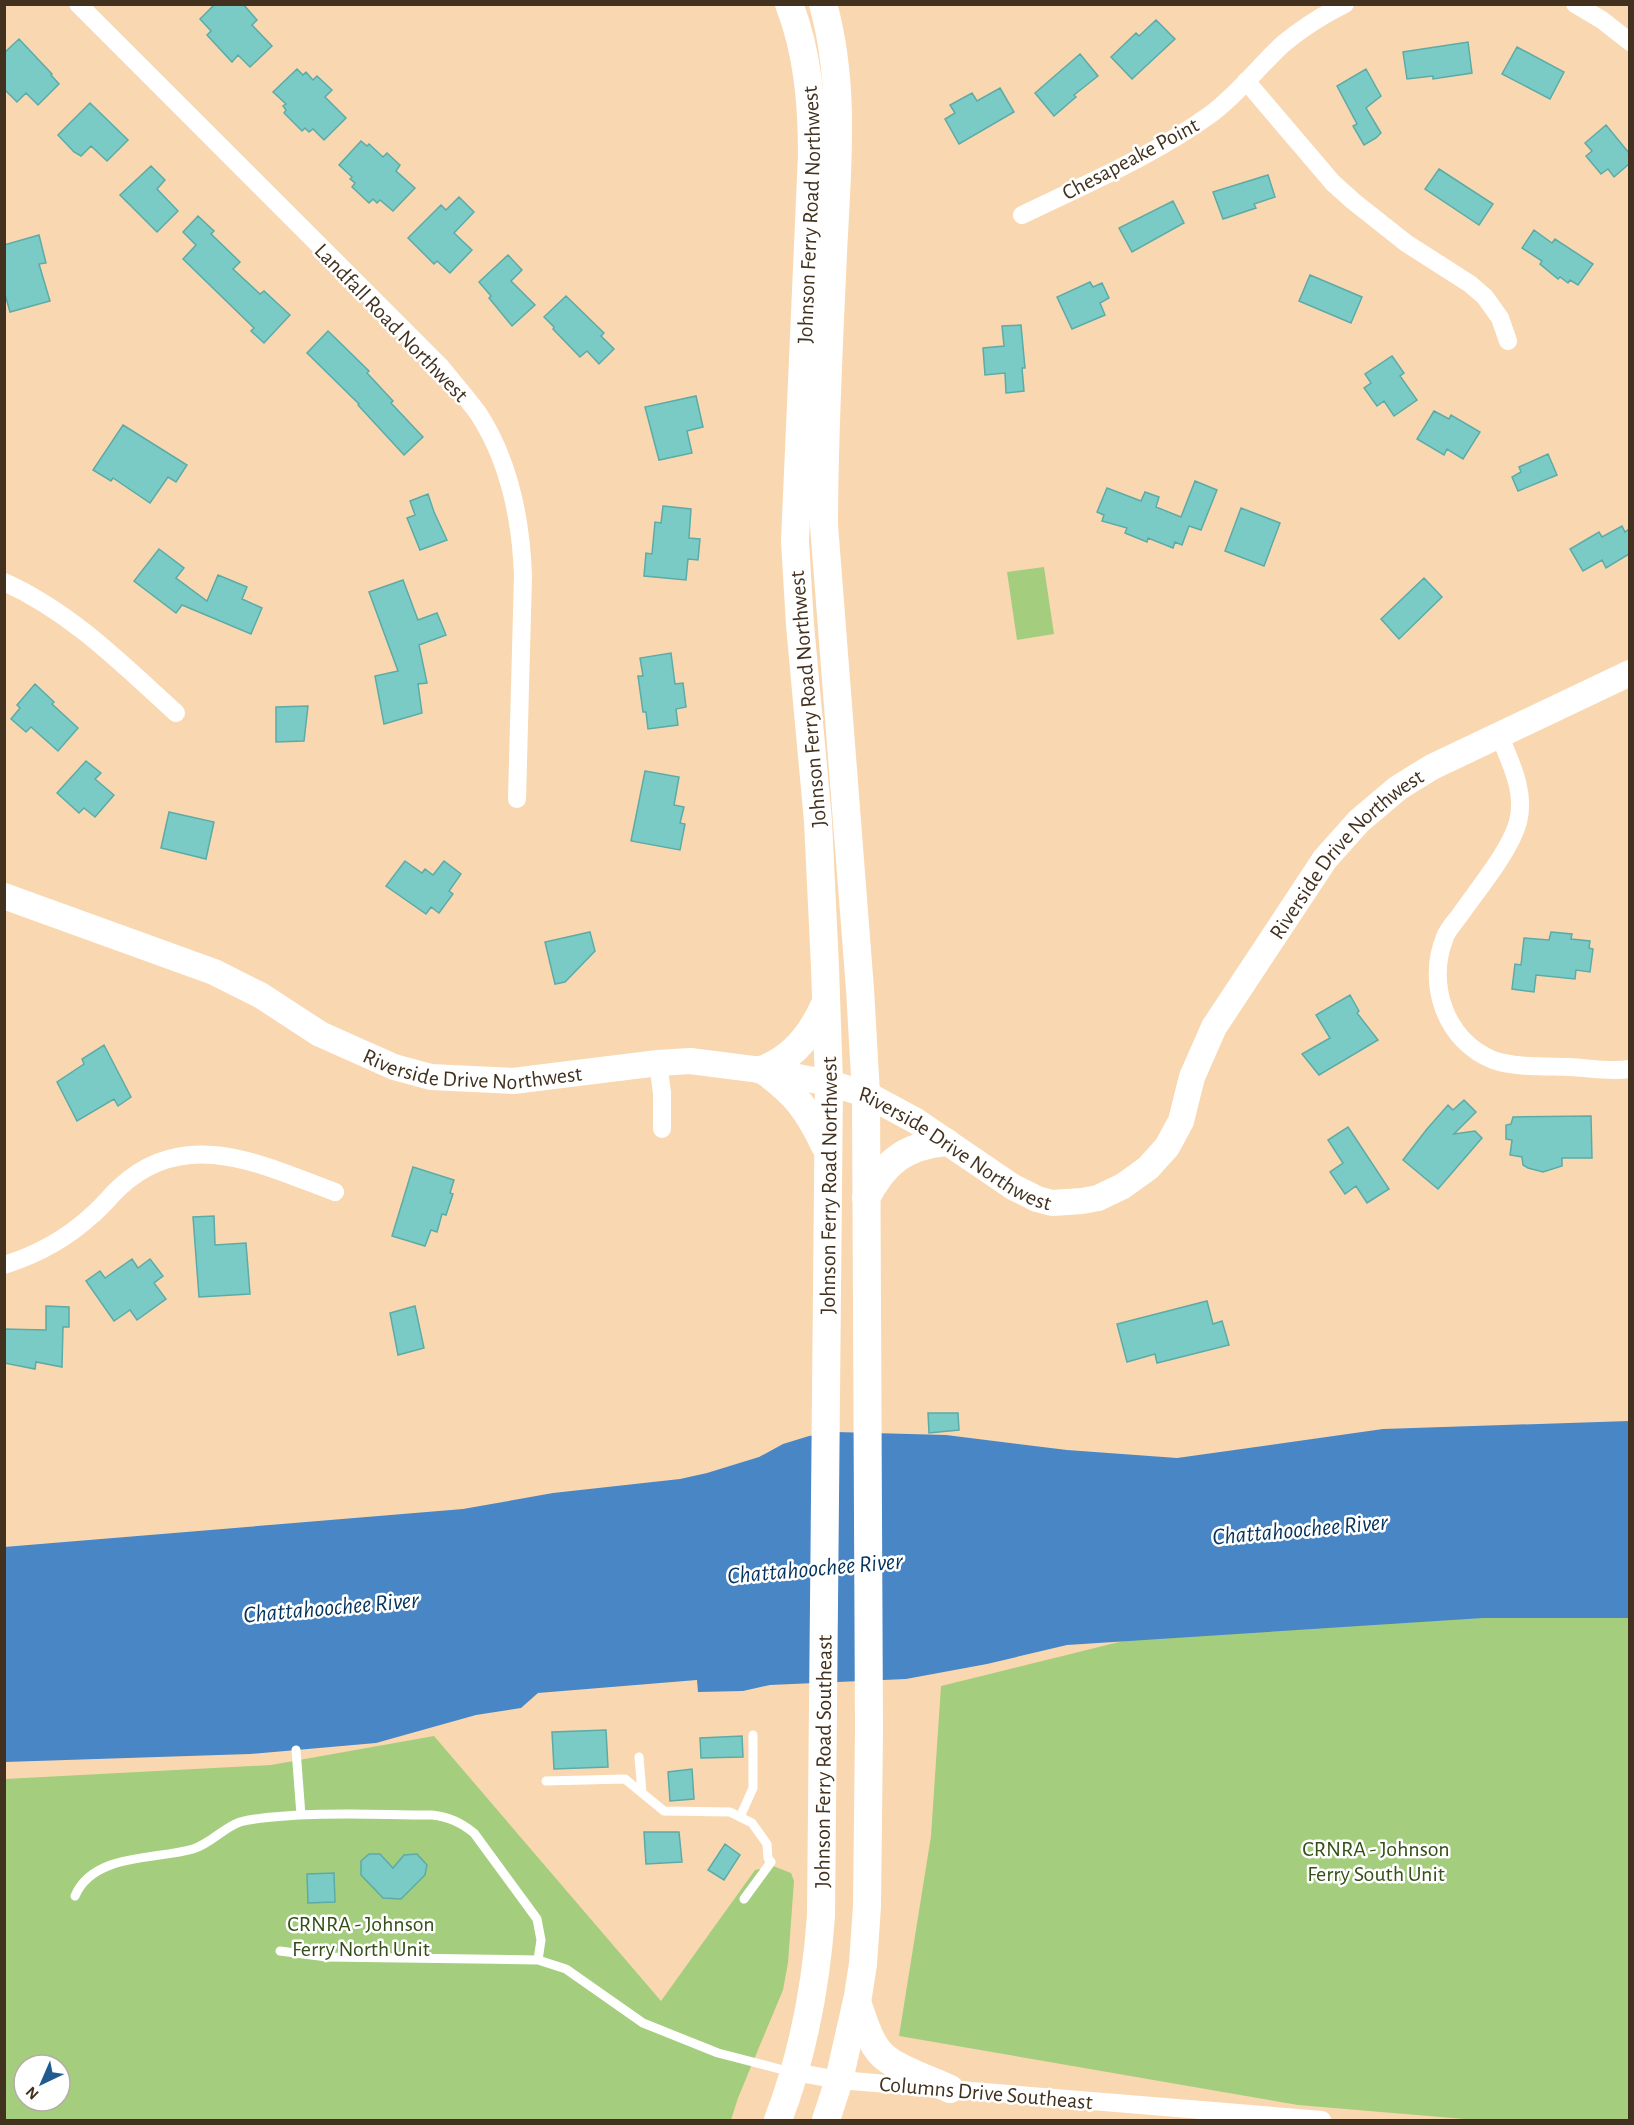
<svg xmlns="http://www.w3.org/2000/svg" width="1634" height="2125" viewBox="0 0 1634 2125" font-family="'Alegreya Sans',sans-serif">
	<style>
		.green { fill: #a4ce7e; fill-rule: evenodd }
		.water { fill: #4986c6 }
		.building { fill: #7acac5; stroke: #5caba7; stroke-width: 1.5 }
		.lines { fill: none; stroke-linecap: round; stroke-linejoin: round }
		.lane { stroke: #fff; stroke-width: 9 }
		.street { stroke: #fff; stroke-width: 18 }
		.secondary { stroke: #fff; stroke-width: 26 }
		.primary { stroke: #fff; stroke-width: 28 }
		.labels { text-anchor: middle; stroke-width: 5; stroke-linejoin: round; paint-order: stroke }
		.street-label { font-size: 22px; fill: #42311e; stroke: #fff }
		.park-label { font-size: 22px; fill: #344f17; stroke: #fff }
		.water-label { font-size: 24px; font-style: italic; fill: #05345e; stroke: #fff }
	</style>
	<rect width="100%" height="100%" fill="#f9d8b1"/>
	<!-- green -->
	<path class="green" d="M1044,567L1054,634L1017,640L1007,572Z
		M1629,1595V2120H1476L1298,2105L899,2036L931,1836L941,1686L1224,1616Z
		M434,1736L661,2001L755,1870L773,1866L791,1873L794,1881L788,1963L783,1990L738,2098L731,2120H5V1779L271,1765ZM24,2065H60V2101H24Z"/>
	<!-- water -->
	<path class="water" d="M1629,1421V1618H1483L1067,1645L987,1664L906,1679L770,1685L743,1691L698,1692L697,1680L538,1693L521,1708L476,1715L376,1743L250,1754L5,1762L4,1547L463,1509L553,1493L680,1479L707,1473L759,1457L783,1444L809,1436L836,1432L946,1435L1067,1450L1177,1458L1383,1429Z"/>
	<!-- building -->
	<path class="building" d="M215,4H243L257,20L252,25L272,46L250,67L238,55L232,62L207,35L211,31L200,19Z
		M1156,20L1175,39L1132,79L1111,57L1136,33L1139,36Z
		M19,39L52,74L51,75L59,84L38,105L26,93L17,102L4,89V53Z
		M1468,42L1472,73L1433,79V76L1407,79L1403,52Z
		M1517,47L1564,72L1550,99L1502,74Z
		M1080,54L1098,76L1074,95L1076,97L1054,116L1035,93Z
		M297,69L303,75L306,72L313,80L317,76L332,90L325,97L346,118L324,140L313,129L309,132L305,128L302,131L284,113L286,110L283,106L286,104L273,92Z
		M1366,69L1381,96L1366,108L1381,133L1376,138L1364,145L1353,126L1357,124L1337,86Z
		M1000,88L1014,112L959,144L945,119L955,113L950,105L972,93L977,101Z
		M90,103L128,140L107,161L91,146L81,156L74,152L58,135Z
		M1606,125L1629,153V164L1614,177L1608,169L1601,174L1586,156L1592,151L1585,143Z
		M361,141L367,146L369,144L383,157L387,153L400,165L396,171L415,188L393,211L380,200L377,203L373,199L369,203L352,187L355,183L350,179L352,177L339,165Z
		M151,166L165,180L157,189L178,211L157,232L120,195Z
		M1439,169L1493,204L1479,225L1425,189Z
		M1268,175L1275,197L1254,204L1256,208L1223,219L1213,192Z
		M459,197L474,212L454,233L472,250L450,273L437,261L434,264L408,238L441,205L446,210Z
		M1173,201L1184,223L1132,252L1119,228Z
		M198,216L214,231L211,234L240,262L233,269L260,294L264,291L290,315L264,343L251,331L254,328L183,259L196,245L183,232Z
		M1534,230L1552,243L1555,239L1593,264L1578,285L1570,280L1568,283L1560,277L1558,279L1540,264L1542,261L1522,248Z
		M39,235L46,263L39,264L50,301L10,312L4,291V245Z
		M508,255L522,270L511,281L535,305L512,326L489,298L491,296L479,282Z
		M1310,275L1362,297L1351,323L1299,301Z
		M1090,282L1093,287L1102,283L1109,298L1100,303L1105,315L1072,329L1057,297Z
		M566,296L604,333L601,336L614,349L599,364L587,351L580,357L553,329L554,327L544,317Z
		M1021,325L1025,368H1022L1024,391L1006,393L1005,373L985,375L983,348L1004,346L1002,326Z
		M328,331L369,371L367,373L393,401L391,403L423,437L404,455L358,405L359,404L307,353Z
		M1392,356L1404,373L1400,376L1417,400L1394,416L1384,401L1377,406L1364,388L1371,383L1365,374Z
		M696,396L703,427L687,431L692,453L659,460L645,407Z
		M1434,411L1449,419L1451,415L1480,432L1463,459L1447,449L1444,455L1417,439Z
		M123,425L187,465L176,482L168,477L150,503L113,478L111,481L93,470Z
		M1548,454L1557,475L1518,491L1512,477L1521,472L1519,467Z
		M1195,481L1217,490L1201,530L1189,526L1182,545L1175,542L1173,548L1148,538L1147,542L1125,533L1127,528L1102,521L1104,515L1097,512L1107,488L1141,501L1145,492L1159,497L1156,507L1181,517Z
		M428,494L434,512L447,540L420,550L407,518L415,515L410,501Z
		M663,506L691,509L689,538L700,539L698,560L688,559L686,580L644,576L646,553L652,554L655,522L661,523Z
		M1241,508L1280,523L1264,566L1225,551Z
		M1622,526L1625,532L1629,529V554L1606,568L1602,560L1583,571L1570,549L1599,532L1602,537Z
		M159,549L184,568L176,578L207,601L218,575L247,587L242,599L262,608L251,634L182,605L176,613L134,581Z
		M1424,578L1442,597L1399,639L1381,619Z
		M403,580L418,620L437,613L446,635L419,645L427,683L418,684L422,713L384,724L375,676L398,671L369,592Z
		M671,653L675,684L683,683L686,707L676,709L678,725L648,729L646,712H643L638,676H643L640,658Z
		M35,684L54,702L52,704L78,728L58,751L31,727L26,732L11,719L20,708L17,705Z
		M308,706L304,741L276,742V707Z
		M86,761L101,773L95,779L114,795L95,817L84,808L79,813L57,793Z
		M645,771L679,777L674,805L684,807L680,823L685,824L680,850L631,841Z
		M169,812L214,822L206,859L161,848Z
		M405,861L422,873L425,869L433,875L444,861L461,874L449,891L453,894L439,913L431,907L426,914L386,886Z
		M590,932L595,951L565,982L555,984L545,942Z
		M1551,932L1572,934L1571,939L1590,941L1589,948L1593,949L1590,972L1576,970L1575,979L1536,975L1534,992L1512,989L1515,964L1521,965L1524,938L1549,940Z
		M1350,995L1359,1011L1357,1013L1378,1040L1319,1075L1302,1054L1330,1038L1316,1015Z
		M104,1045L131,1097L118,1106L114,1099L77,1121L57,1082L84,1064L82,1059Z
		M1464,1100L1476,1112L1454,1134L1475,1131L1482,1138L1438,1189L1403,1160L1427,1129L1448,1105L1453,1110Z
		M1591,1116L1592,1158H1562V1166L1543,1172L1528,1168L1523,1165L1522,1157L1510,1155L1512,1140L1506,1139V1125L1511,1124L1513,1117Z
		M1348,1127L1389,1189L1367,1203L1356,1186L1345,1194L1330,1172L1343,1163L1328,1140Z
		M413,1167L454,1180L450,1193L453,1194L446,1215L442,1214L437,1232L431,1230L425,1246L392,1236Z
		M214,1216L215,1245L246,1243L250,1294L199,1297L193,1217Z
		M132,1259L138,1268L150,1259L163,1276L154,1283L166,1299L137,1320L130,1310L114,1321L86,1281L100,1271L105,1278Z
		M1207,1301L1213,1324L1222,1321L1229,1345L1157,1363L1155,1354L1127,1362L1117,1324Z
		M46,1306L69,1307V1327H63L62,1367L36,1362L35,1369L4,1363V1329L46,1330Z
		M415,1306L424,1348L398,1355L390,1313Z
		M928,1413H958L959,1430L929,1433Z
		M606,1730L608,1767L554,1769L552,1732Z
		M742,1736L743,1757L701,1758L700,1738Z
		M692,1769L694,1799L670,1801L668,1772Z
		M644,1832H679L682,1862L646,1864Z
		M725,1844L740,1855L724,1880L708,1870Z
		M369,1854H380L393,1868L404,1855L417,1854L427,1865L425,1875L401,1899L383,1898L361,1875V1861Z
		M334,1873L335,1902L308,1903L307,1874Z"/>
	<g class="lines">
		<!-- lane -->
		<path class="lane" d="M296,1750L301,1815
			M639,1757L642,1793
			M546,1781L625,1779L664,1811L730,1812L752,1823L767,1844L768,1858L771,1862L744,1899
			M740,1817L753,1788V1735
			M75,1896C93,1853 155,1860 193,1849C210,1844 223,1828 240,1822C255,1818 271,1817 286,1816C334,1812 383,1815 432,1815C449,1817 460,1822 474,1833L537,1919L541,1940L538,1960L327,1957L280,1951
			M538,1960L566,1969L643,2023L718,2053L791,2072"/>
		<!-- street -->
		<path class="street" d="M78,4L440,366C453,382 466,397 478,413C510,462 521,519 523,576L517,799
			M1575,4L1602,20L1630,42
			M1246,81L1333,183L1353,201L1406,243L1470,284L1485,297L1500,318L1508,341
			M1022,215C1086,184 1153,156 1211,114C1238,94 1259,66 1283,44C1302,28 1323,15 1345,4
			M4,582C71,612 122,664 176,713
			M1499,734C1510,762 1526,791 1518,822C1510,851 1478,889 1460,915C1455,922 1448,929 1445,937C1426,983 1445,1041 1493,1060C1516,1068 1546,1066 1570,1067C1589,1068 1610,1072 1630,1069
			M658,1063L662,1093V1129
			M4,1265C36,1255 66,1239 91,1216C102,1207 110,1196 120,1187C186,1125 264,1166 335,1192
			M794,2072L839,2080L1322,2120"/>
		<!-- secondary -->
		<path class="secondary" id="s1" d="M4,896L214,972L260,995L320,1034L394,1067L431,1077L513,1081L658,1063L690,1061L761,1070L829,1083L866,1094L916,1121L1013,1187L1037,1199L1052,1203L1082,1201L1098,1198L1123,1186L1148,1168L1167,1147L1181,1121L1192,1077L1214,1027L1325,859L1359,821L1398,788L1432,767L1630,673"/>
		<!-- primary -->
		<g class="primary">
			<path d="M823,4C846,86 837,169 833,253C829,344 824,435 824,525L860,989L866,1094L869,1730L867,1906L863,1964L858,1996L839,2080L826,2120"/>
			<path d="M761,1070C793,1059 812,1034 825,1004"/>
			<path d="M763,1070C796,1094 808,1110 825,1146"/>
			<path d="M866,1198C885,1162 905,1146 946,1142"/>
			<path d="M857,2002C864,2021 870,2047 887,2059C901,2070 933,2081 950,2089"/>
			<path id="s2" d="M778,2120C803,2055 816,1986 821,1916L829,1083L825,967L818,821L800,625L795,541L812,155C812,104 808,53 789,4"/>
		</g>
	</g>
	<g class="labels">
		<!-- street labels -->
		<g class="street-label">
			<text transform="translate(1130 158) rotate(-28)" y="8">Chesapeake Point</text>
			<text dy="8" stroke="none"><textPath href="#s2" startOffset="1912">Johnson Ferry Road Northwest</textPath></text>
			<text transform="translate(392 322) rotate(46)" y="8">Landfall Road Northwest</text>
			<text transform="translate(807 699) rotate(-95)" y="8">Johnson Ferry Road Northwest</text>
			<text dy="8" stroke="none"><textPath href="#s1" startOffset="1604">Riverside Drive Northwest</textPath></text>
			<text dy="8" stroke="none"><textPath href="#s1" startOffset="506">Riverside Drive Northwest</textPath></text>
			<text dy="8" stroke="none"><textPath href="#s1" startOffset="1010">Riverside Drive Northwest</textPath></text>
			<text dy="8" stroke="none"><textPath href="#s2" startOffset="940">Johnson Ferry Road Northwest</textPath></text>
			<text dy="8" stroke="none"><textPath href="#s2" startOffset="364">Johnson Ferry Road Southeast</textPath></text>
			<text transform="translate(986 2092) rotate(5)" y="8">Columns Drive Southeast</text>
		</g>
		<!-- park labels -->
		<g class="park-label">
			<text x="1376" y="1856">CRNRA - Johnson<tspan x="1376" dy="25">Ferry South Unit</tspan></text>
			<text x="361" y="1931">CRNRA - Johnson<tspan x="361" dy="25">Ferry North Unit</tspan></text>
		</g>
		<!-- water labels -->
		<g class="water-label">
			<text transform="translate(1300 1529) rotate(-5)" y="8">Chattahoochee River</text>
			<text transform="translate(815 1568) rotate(-5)" y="8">Chattahoochee River</text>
			<text transform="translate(331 1607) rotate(-5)" y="8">Chattahoochee River</text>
		</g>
	</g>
	<!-- border -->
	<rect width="1634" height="2125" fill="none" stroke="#42311e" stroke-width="12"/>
	<!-- north arrow -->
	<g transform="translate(42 2083) rotate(224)"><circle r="28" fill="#ffffff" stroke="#b3ada5" stroke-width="1.5"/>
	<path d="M0-4.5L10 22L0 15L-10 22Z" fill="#215a91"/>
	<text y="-9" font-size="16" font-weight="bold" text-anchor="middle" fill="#42311e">N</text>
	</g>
</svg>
